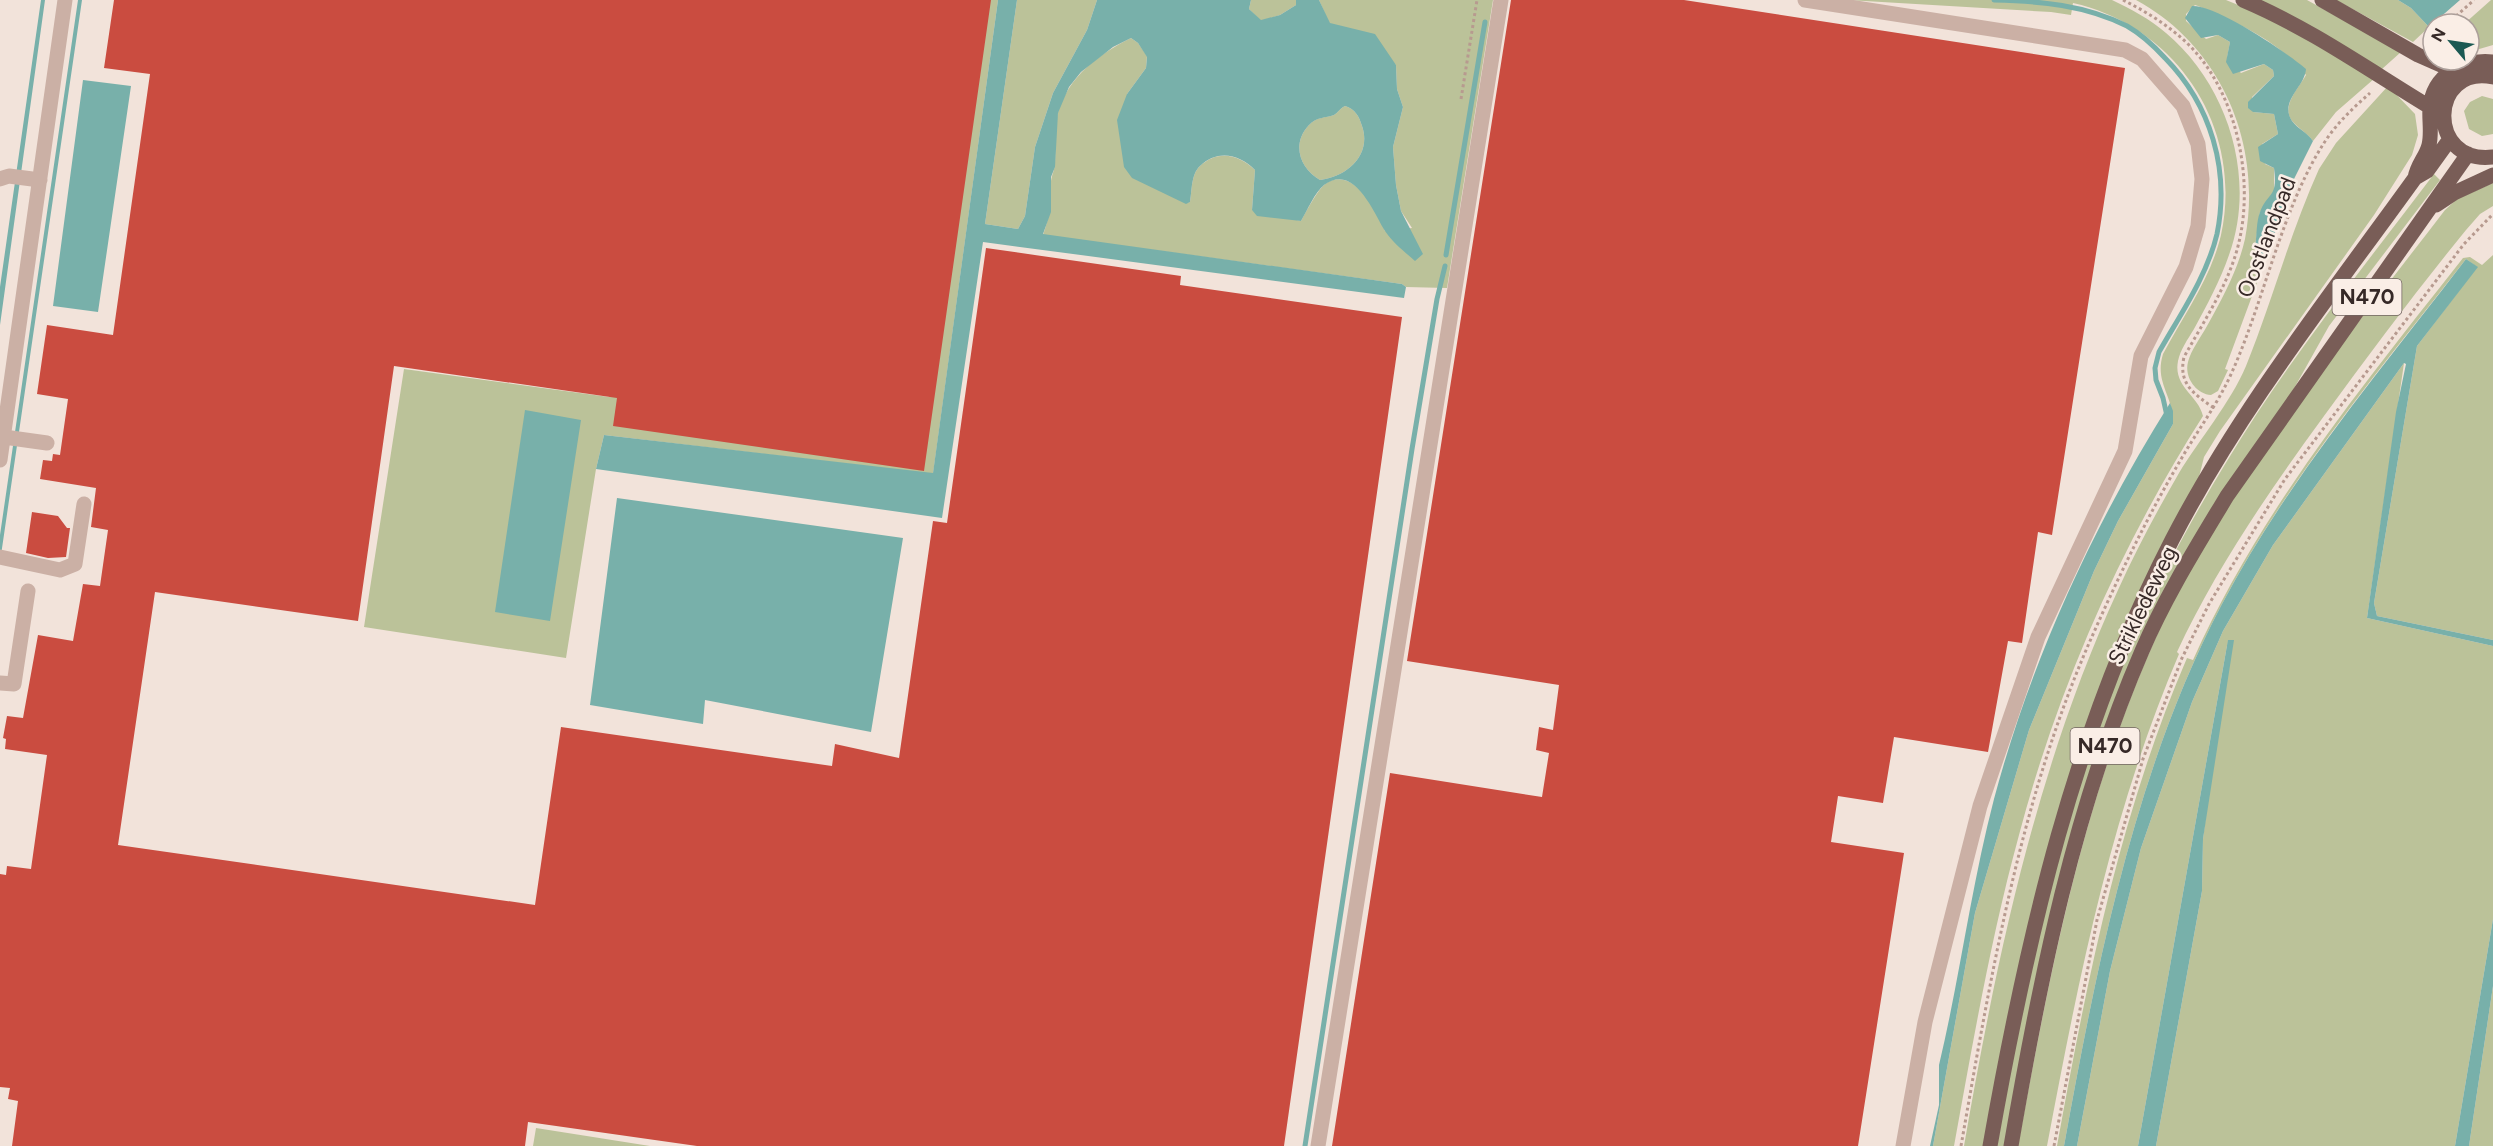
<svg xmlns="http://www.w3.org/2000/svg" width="2493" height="1146" viewBox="0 0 2493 1146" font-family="Figtree,sans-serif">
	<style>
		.green { fill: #bbc299 }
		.water { fill: #78b0aa; fill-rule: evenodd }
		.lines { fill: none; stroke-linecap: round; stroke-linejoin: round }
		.stream { stroke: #78b0aa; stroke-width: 5 }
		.building { fill: #ca4c40 }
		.path { stroke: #b79a8f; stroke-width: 3; stroke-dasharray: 3 3; stroke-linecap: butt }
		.minor { stroke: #cbb0a5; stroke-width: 15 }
		.major { stroke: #795d57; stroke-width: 15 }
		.labels { text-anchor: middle; stroke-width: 5; stroke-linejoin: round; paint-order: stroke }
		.shield { fill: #faeee6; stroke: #716460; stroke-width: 1.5 }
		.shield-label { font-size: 21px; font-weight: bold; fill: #362927 }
		.street-label { font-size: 22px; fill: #362927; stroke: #faeee6 }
	</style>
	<rect width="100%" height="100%" fill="#f2e3da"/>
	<!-- green -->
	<path class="green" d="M667,0H998L933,474L604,435L596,469L566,658L364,627L404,369L609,397Z
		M1017,0H1097L1087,30L1053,93L1035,147L1025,216L1018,229L985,224Z
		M1251,0H1296V5L1280,15L1261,21L1249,9Z
		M1319,0H1493L1447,288L1406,287L1402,284L1043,235C1051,213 1050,204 1051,181C1052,174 1055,169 1055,163C1056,146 1054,128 1058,112C1069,76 1099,54 1131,38L1138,43L1147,56L1146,68L1127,94L1163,192L1186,203L1190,202C1192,191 1191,174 1200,166C1218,149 1240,155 1255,170L1252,210L1301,221C1306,212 1317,191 1324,185C1352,163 1377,211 1385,231L1412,228L1401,211L1396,185L1393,147L1403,107L1397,89L1396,65L1329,23Z
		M1848,0H2112C2131,9 2150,19 2166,33C2228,85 2257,178 2229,255C2220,281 2207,305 2194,329C2188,339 2180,350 2178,361C2173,387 2198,395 2203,416C2121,545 2058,687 2019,835C1991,937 1973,1042 1954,1146H1933L1975,913L2029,730L2094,571L2118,521L2173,424C2174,396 2154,383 2163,354C2183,316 2211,278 2221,235C2244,129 2178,27 2073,3L2071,15L2051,12Z
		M2136,0H2226L2265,16L2375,78L2336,112L2313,141C2308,134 2301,130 2295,124C2278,109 2298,89 2306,75C2279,41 2238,23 2198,6L2195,5L2186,14V21L2206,39L2218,35L2230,42L2227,58L2241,73L2264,64L2273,70L2274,76L2252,97L2253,112L2274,114L2278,134L2262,144L2265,164L2274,168V195L2260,212L2255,246L2265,261L2225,369L2228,370L2218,391L2211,395C2196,394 2184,377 2188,362C2191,350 2201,337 2207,326C2222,299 2238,270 2245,239C2263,144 2221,46 2136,0Z
		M2258,0H2307L2401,52L2382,69Z
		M2336,0H2398L2411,8L2429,27L2413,42Z
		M2491,0H2493V45L2469,52V24H2464Z
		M2388,86L2415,114L2418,135L2412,155L2374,215L2220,431L2204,457L2195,493L2081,739L1985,1146H1964C1997,956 2037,766 2118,590C2136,550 2157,511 2179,473C2199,440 2231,402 2246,366C2272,302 2290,233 2319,169L2336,143Z
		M2482,96L2493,99V134L2482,136L2469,129L2464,111L2470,102Z
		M1345,106C1355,109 1359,116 1362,126C1372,155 1347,177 1320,180C1300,169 1291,144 1309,125C1316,117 1325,118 1334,115C1338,113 1340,108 1345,106Z
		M2434,174L2440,180L2329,326L2113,711L2006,1146H1997C2021,1009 2049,872 2094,739C2126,642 2174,548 2227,461C2288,360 2363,268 2434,174Z
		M2493,183V206L2480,214L2466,230C2417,290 2370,353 2324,416C2270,490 2216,568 2177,652L2179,654C2111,813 2079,977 2047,1146H2018C2050,972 2083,798 2157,635C2226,483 2344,342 2445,210L2457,199Z
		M2493,255V640L2377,616L2374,603L2417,346L2477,267L2466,259C2380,369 2288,479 2222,604C2135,769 2097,964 2064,1146H2057C2087,980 2120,813 2187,658L2193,660C2259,512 2363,385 2463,258L2470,257L2482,265Z
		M2404,363L2367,618L2493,646V919L2455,1146H2156L2202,891L2203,839L2228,640L2138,1146H2077L2110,971L2141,848L2192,702L2223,631L2273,545Z
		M2493,986V1146H2469Z
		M536,1128L650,1146H533Z"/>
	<!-- water -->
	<path class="water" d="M41,0H45L0,325V287Z
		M78,0H82L0,562V535Z
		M998,0H1017L985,224L1018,229L1025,216L1035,147L1053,93L1087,30L1097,0H1251L1249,9L1261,20L1280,15L1296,5V0H1319L1330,23L1375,34L1396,65L1397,89L1403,107L1393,147L1396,185L1401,211L1423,254L1415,261C1405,252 1393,243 1385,231C1374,213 1354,162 1324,185C1315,192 1307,211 1301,221L1257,216L1252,210L1255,170C1240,154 1217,149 1200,166C1191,174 1192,191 1190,202L1186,204L1132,178L1124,167L1117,120L1127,94L1146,68L1147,57L1138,43L1131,38L1113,47L1081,72L1069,87L1058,113L1055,167L1051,177V212L1043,234L1402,284L1406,287L1404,298L983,242L942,518L596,469L604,435L933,473ZM1345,106C1355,109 1359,116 1362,126C1372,155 1347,177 1320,180C1300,169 1291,144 1309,125C1316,117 1326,118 1334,115C1338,113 1340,108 1345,106Z
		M2398,0H2460L2429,27L2411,8Z
		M2192,6C2217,5 2286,52 2306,69C2305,87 2279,101 2292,121C2298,129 2308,133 2313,141L2294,179L2265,261L2255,246C2257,236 2256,222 2260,212C2268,191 2278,199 2274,168L2260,161L2258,147L2278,134L2274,114L2253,112L2248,108V102L2274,76L2273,70L2264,64L2233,74L2226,62L2230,42L2218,35L2201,38L2185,18Z
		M83,80L131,86L98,312L53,306Z
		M2466,259L2478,267L2417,346L2374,603L2377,616L2493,640V646L2367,618L2396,412L2406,364L2404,363L2273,545L2223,631L2192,702L2141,848L2110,971L2077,1146H2064C2097,964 2135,769 2222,604C2288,479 2381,370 2466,259Z
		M2170,403L2173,411V424L2118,521L2094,571L2029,730L1975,913L1933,1146H1930L1939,1105V1065C1960,977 1971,887 1994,799C2031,660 2094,524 2170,403Z
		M525,410L581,420L550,621L495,612Z
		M617,498L903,538L871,732L705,700L703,724L590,705Z
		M2228,640H2234L2203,839L2202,891L2156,1146H2138Z
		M2493,919V986L2469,1146H2455Z"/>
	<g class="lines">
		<!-- stream -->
		<path class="stream" d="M1994,0C2040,1 2085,5 2127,26C2141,34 2154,46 2165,58C2211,105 2230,170 2217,234C2207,276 2180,315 2159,352L2155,368L2156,380L2163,398L2167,416
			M1446,255L1485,22
			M1305,1146L1412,449L1437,299L1445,266"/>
	</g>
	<!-- building -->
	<path class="building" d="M114,0H991L924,471L613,426L617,398L394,366L358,621L155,592L118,845L535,905L561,727L832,766L835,744L899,758L933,521L947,523L986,248L1181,276L1180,285L1402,317L1284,1146H697L528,1122L525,1146H12L18,1101L8,1099L10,1088L0,1087V874L6,875L7,866L31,869L47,755L5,749L6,739L3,738L7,716L23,718L38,635L73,641L83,584L100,586L108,530L91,527L96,488L40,479L43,460L52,461L53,454L60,455L68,399L37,394L47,325L113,335L150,74L104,68Z
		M1511,0H1684L2125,68L2052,535L2038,532L2022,643L2008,641L1988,752L1894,737L1883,803L1838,796L1831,842L1904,853L1858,1146H1332L1390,773L1542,797L1549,753L1536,750L1539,727L1553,730L1559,685L1407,661Z
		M32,512L58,516L67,528H70L66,557L48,558L26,553Z"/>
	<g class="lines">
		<!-- path -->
		<path class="path" d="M2123,0C2147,12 2171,27 2190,46C2237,94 2254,179 2239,242C2230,282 2204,321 2184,357C2178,384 2194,394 2214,408
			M2447,24L2474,0
			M2427,42L2433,37
			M1461,99L1477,0
			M1961,1146C1991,975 2020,801 2090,641C2117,580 2146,519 2180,461C2197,431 2218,404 2232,372C2264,301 2282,208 2324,143C2336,124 2353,108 2370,93
			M2054,1146L2097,920L2143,759L2182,658L2209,604L2285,479L2464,244L2493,214"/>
		<!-- minor -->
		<path class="minor" d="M1805,0L2125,50L2142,59L2183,106L2198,144L2202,179L2198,226L2186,267L2141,356L2125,451L2038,637L1980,806L1925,1022L1903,1146
			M0,179L9,176L40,180
			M4,437L47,443
			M0,460L65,0
			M0,557L60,570L75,564L84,504
			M0,683L14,684L28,591
			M1318,1146L1501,0"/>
		<!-- major -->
		<path class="major" d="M2243,0C2314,30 2377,76 2443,115
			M2322,0L2418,55L2452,70
			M2493,77C2429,64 2426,165 2493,157
			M2415,178C2417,165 2426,157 2429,145C2432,133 2429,120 2430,108C2433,75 2462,59 2493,62
			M2436,205L2454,193L2493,175
			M1990,1146C2027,937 2074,730 2172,540C2239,410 2330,296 2415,178L2427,171L2450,139
			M2011,1146C2040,978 2074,808 2142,651C2165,597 2197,546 2227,496L2468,154"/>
	</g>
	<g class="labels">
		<!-- shield labels -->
		<g class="shield">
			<rect x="2332.5" y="279" width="69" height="36" rx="4.5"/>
			<rect x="2070.5" y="728" width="69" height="36" rx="4.5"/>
		</g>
		<g class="shield-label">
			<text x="2367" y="304">N470</text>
			<text x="2105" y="753">N470</text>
		</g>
		<!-- street labels -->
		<g class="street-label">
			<text transform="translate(2266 237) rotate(-69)" y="8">Oostlandpad</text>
			<text transform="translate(2142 605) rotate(-64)" y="8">Strikledeweg</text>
		</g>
	</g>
	<!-- north arrow -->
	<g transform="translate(2451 42) rotate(299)"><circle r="28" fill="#faeee6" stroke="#ac9f9a" stroke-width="1.5"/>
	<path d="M0-4.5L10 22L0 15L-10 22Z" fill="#1b5953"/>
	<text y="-9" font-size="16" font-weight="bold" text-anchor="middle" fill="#362927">N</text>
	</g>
</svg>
